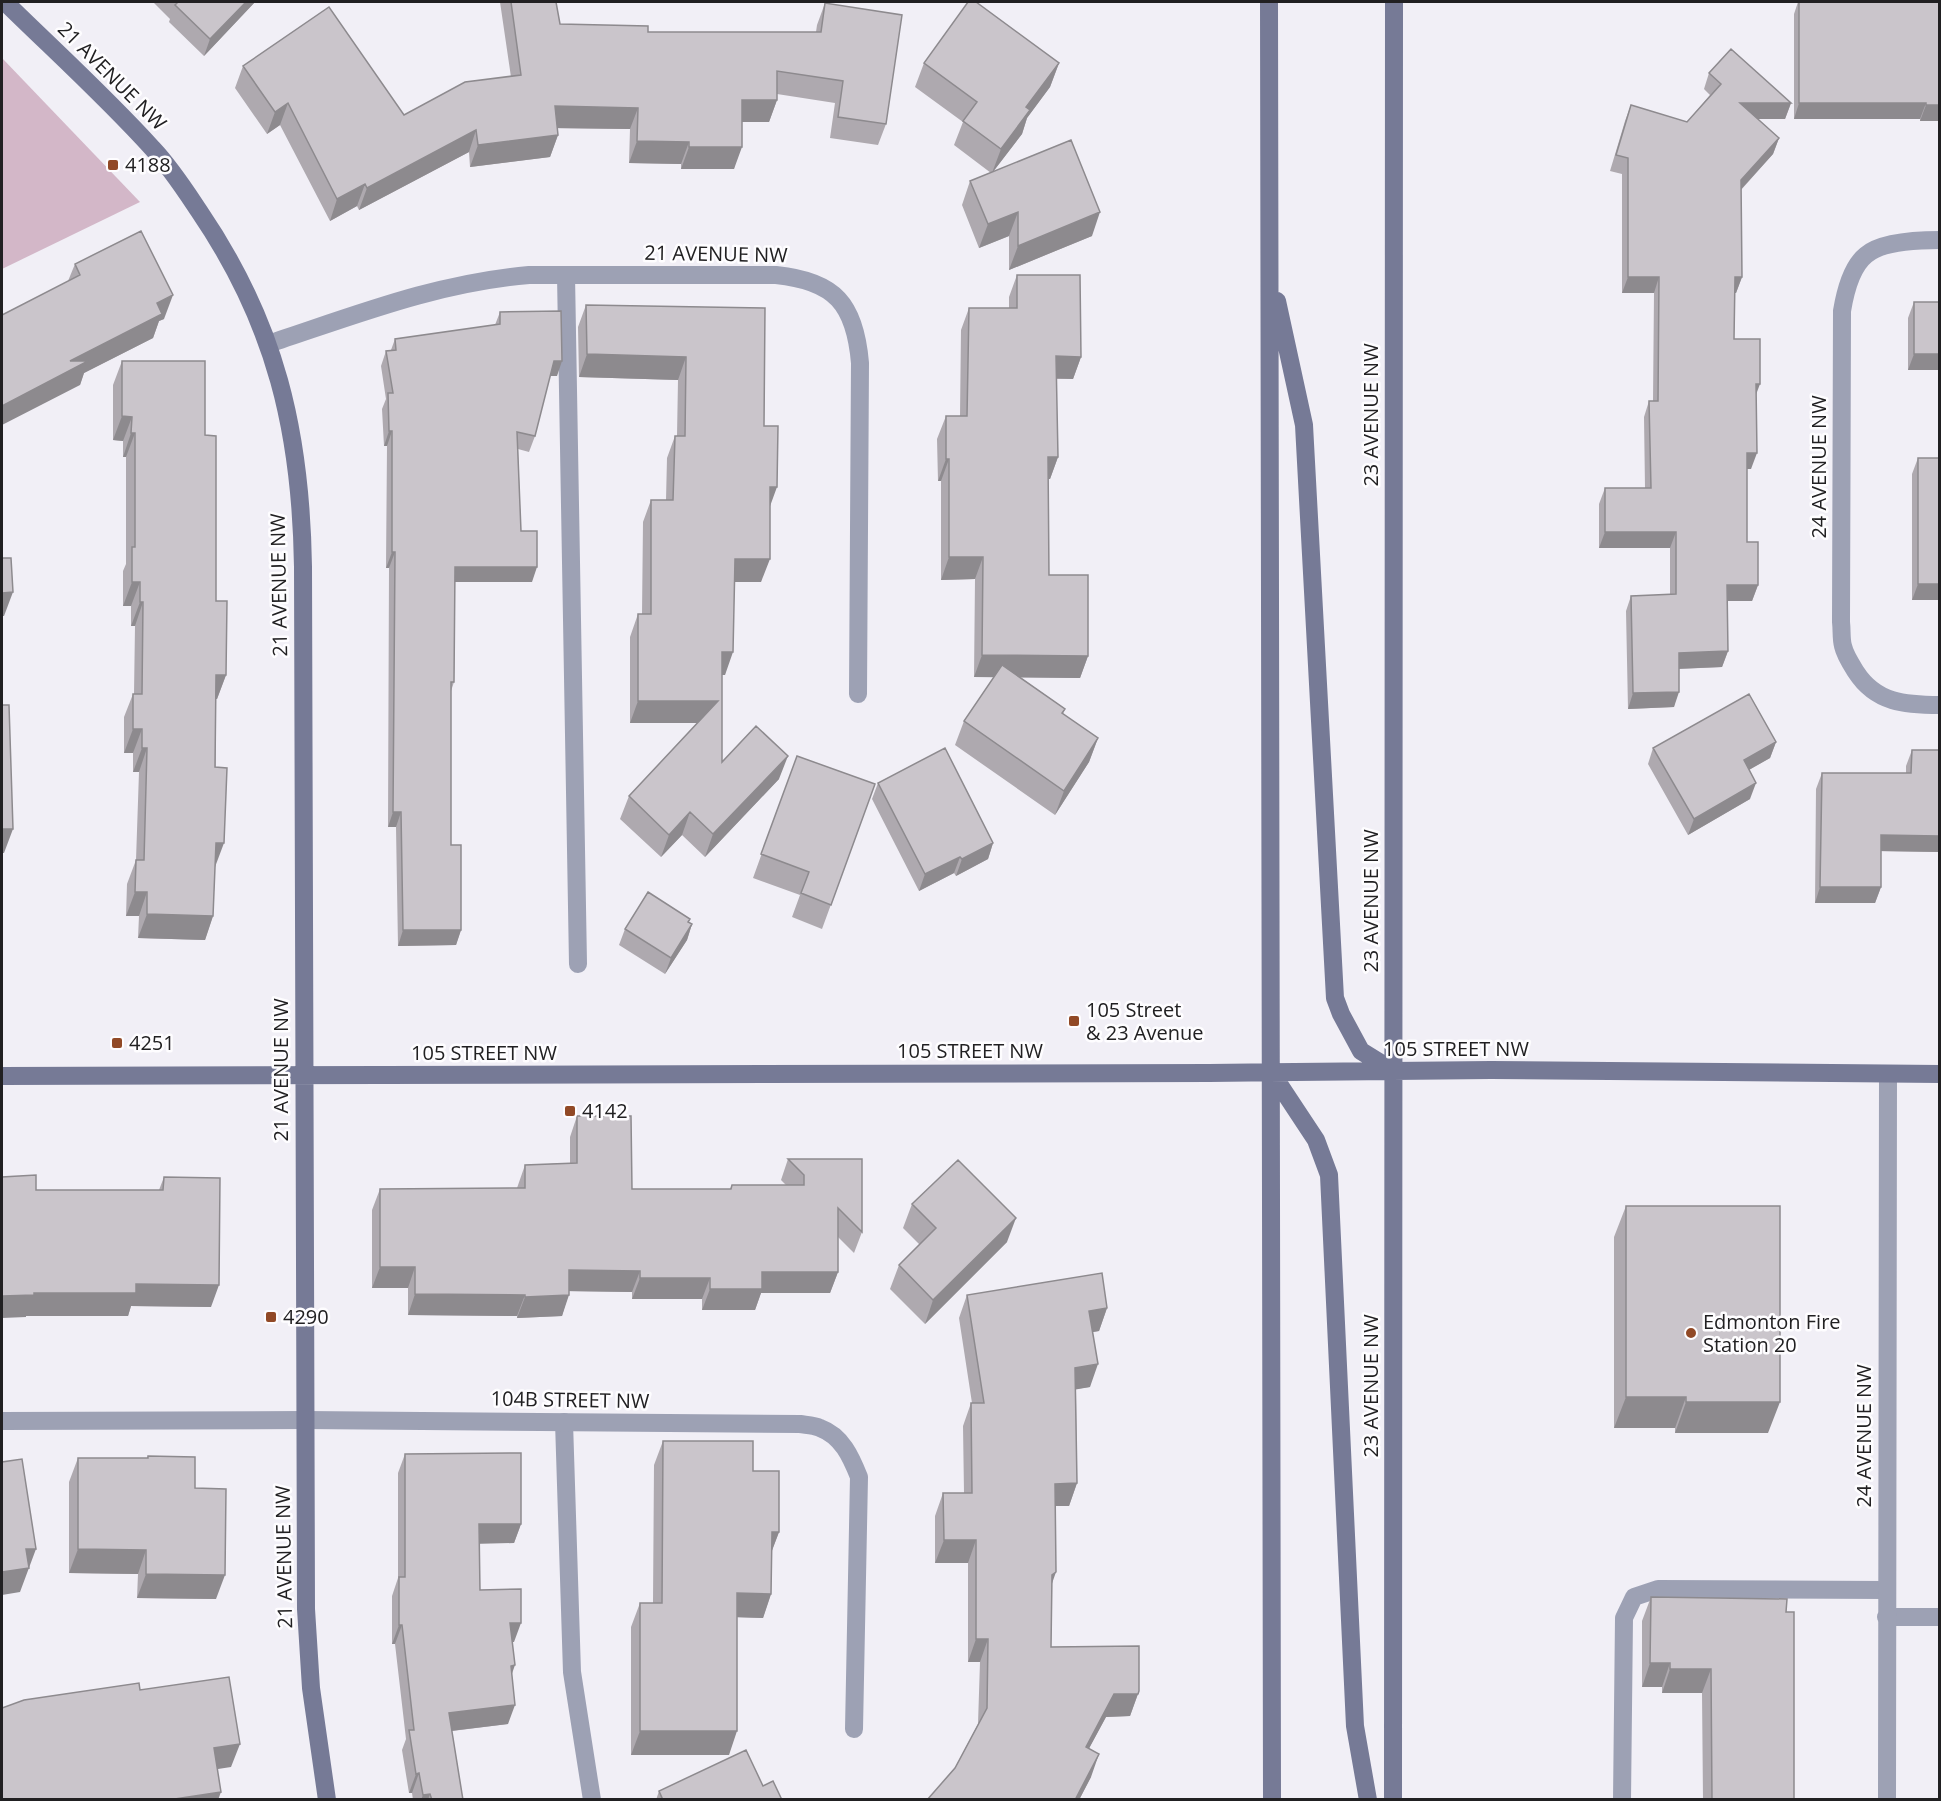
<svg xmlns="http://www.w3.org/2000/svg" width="1941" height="1801" viewBox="0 0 1941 1801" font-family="'Open Sans',sans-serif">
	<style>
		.green { fill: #d3b7c8 }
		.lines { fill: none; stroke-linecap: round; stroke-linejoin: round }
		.lane { stroke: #9da1b4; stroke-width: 18 }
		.street { stroke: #9da1b4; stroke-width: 18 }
		.secondary { stroke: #767a96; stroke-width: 18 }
		.wall { fill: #aea9af }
		.shaded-wall { fill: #8d8a8e }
		.building { fill: #cac5cb; stroke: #8d8a8e; stroke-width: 1.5 }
		.poi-dot { fill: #914926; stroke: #fefdff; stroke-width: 2 }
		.labels { text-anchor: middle; stroke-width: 5; stroke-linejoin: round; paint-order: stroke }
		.street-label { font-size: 20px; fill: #212022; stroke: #fefdff }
		.poi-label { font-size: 20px; fill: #212022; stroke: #fefdff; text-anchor: start }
	</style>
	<rect width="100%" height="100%" fill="#f1eff6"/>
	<!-- green -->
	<path class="green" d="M2,58L140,202L2,269Z"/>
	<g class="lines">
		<!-- lane -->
		<path class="lane" d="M566,275L578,964
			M564,1422L572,1672L592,1800
			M1886,1617H1940
			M1622,1800L1624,1618L1634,1597L1658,1589L1886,1590"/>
		<!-- street -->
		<path class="street" d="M1940,240C1919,240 1882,241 1866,255C1851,267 1845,293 1842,311L1841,622C1842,630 1841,639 1843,646C1845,655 1851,664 1856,672C1876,703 1905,705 1940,705
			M268,344C356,315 436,283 529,275H776C835,281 855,304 860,363L858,694
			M2,1421L305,1420L800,1424C806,1425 814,1425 820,1428C842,1436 851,1457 859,1477L854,1729
			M1887,1800L1888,1074"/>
		<!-- secondary -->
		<path class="secondary" d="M5,2C55,51 107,98 153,149C171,168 185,190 199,211C276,324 301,432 303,567L306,1609L311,1688L327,1800
			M1269,2L1272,1800
			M1277,301L1304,425L1335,998L1341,1014L1361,1051L1395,1072
			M1271,1072L1316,1140L1329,1175L1355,1726L1368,1800
			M2,1076L1209,1073L1491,1070L1940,1074
			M1393,1800L1394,2"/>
	</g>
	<!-- wall -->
	<path class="wall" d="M153,2H255L204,56L169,22L170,19Z
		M500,2H556L560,24L648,32H816L817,25L825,3L886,124L878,145L830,138L835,103L777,94V100L769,122H742L734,169H681V164L629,163L630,129L557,128L558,135L550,157L470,167L469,152L359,210L357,206L330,221L280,125L267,134L235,88L243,66L404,115L511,77Z
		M1798,2H1940V121H1920V119H1794V14Z
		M924,63H1059L1050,87L1027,118L1022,134L993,172L1092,236L1009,270V236L979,248L962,205L970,181L991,173L954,145L963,122L915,87Z
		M1709,73L1791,103L1785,119H1757L1779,138L1773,154L1741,190L1742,277L1736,293H1735L1734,339L1756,395L1751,469H1747V542L1758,585L1752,601H1727L1728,651L1722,667L1679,669L1674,707L1628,709L1626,611L1631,596L1670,595V548H1599V504L1605,488H1645L1644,417L1649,401H1653L1654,293H1622V174L1610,171L1625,121L1631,105L1687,122L1710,95L1704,89Z
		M75,264L164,319L159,321L153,338L84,373L80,385L68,281Z
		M1017,275L1081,357L1073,379H1056L1058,457L1050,479H1048L1049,575L1088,656L1080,678L1020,677L1065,709L1063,714L1098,738L1089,762L1055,815L955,745L964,721L994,677H974L975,579L941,580V481H938L937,439L946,416H960L961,330L969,308H1009V297Z
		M1940,295V402H1939V370H1908V318L1914,302H1938Z
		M586,305L765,308L764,426L770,505L761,582H734L725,675H722V762L779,779L705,857L682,835L661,857L620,819L629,796L697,723H630V637L638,614H642L643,522L651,500H666L667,458L675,436H677L678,380L579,377L578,327Z
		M500,312L557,376H550L535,436L529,452L518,449L521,531L532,582H455L454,682L451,691V845L461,930L456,945L398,946L396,827H388L389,568H386L387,446H384L382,409L386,399L381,366L386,351L391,350L395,339L495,325Z
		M122,361L205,435L216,601L226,675L217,699H216L215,867L213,916L205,940L138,938L139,916H126L127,884L136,860L139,772H133V753H124V717L133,694H134L135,626H131V606H123V571L126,564V457H123V441L113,440V385Z
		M1918,458L1940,600H1912V474Z
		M1776,742L1770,758L1749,770L1750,799L1688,835L1648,764L1653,748Z
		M1912,750H1940V852L1881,851V887L1875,903H1815L1816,789L1822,773H1906V766Z
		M797,756L875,784L822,929L792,917L800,895L753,878Z
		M878,783L993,843L988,859L956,876L954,873L919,891L872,799Z
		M690,919L689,922L692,924L687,940L665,974L619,945L625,929Z
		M577,1116L632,1189H730L732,1185H786L781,1180L788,1159L862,1232L854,1253L838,1237V1272L830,1293H761L755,1310H702V1299H632V1292L569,1291L562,1316L517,1318V1316L408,1315V1288H372V1210L380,1189L517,1188L525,1165L570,1163V1137Z
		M164,1177L211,1307L131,1306L128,1316H26V1317L36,1190H159Z
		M912,1204L1007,1242L925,1324L890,1289L899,1265L920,1245L903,1228Z
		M1626,1206L1768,1433H1675V1428H1614V1237Z
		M967,1295L1107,1308L1099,1331L1093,1332L1090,1387L1076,1389L1077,1483L1069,1506H1055L1052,1584L1051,1647L1139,1691L1130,1716L1106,1717L1089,1748L1091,1777L1079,1800H927L955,1768L978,1724L980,1662H968V1563H935V1516L943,1493H964L963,1426L971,1403H972L959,1318Z
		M663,1441L753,1471L779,1532L772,1550L771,1594L763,1618L737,1617L729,1755H631V1627L640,1603H653L654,1465Z
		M405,1454L521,1524L514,1543H479L480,1590L514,1642H513L512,1675L508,1724L452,1731L463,1800H413L412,1793H409L402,1750L406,1739L395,1644H392V1596L398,1578V1473Z
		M148,1456L195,1488L216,1599L137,1598L138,1574L69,1573V1482L78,1458H147Z
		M1651,1597L1786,1612L1794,1800H1703L1702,1693H1662V1687H1642V1621Z
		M659,1791L663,1800H656Z"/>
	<!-- shaded-wall -->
	<path class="shaded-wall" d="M246,2H255L204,56L210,39Z
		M1059,63L1050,87L1027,118L1022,134L992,173L1001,149L1026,107Z
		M742,100H777L769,122H734Z
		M288,103L280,125L267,134L275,112Z
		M1740,103H1791L1785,119H1734Z
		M1799,103H1926L1920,119H1794Z
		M1926,105H1940V121H1920Z
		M555,106L638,108L630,129L547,128Z
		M476,130L469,152L359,210L367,188Z
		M558,135L550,157L470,167L478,145Z
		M1779,138L1773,154L1735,196L1741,180Z
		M637,141L689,142L681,164L629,163Z
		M689,147H742L734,169H681Z
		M365,184L357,206L330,221L337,199Z
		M1018,212L1009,236L979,248L988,224Z
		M1100,212L1092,236L1009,270L1018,246Z
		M1628,277H1659L1654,293H1622Z
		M1735,277H1742L1736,293H1729Z
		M173,295L164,319L159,321L153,338L84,373L80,385L2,425V406L157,303Z
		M587,354L686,357L678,380L579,377Z
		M1914,354H1940L1939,370H1908Z
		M1056,356L1081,357L1073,379L1048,378Z
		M554,361H562L557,376H548Z
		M1756,384H1760L1754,400Z
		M122,416L132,417L123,441L113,440Z
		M389,431H392L387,446H384Z
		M131,433H135L126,457H123Z
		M1747,453H1757L1751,469H1741Z
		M1048,457H1058L1050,479H1040Z
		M946,459H949L941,481H938Z
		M770,487H777L769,509Z
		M1605,532H1676L1670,548H1599Z
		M392,552H395L389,568H386Z
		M949,557H983L975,579L941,580Z
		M735,559H770L761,582H727Z
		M455,567H537L532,582H449Z
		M132,582H140L131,606H123Z
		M1918,584H1940V600H1912Z
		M1727,585H1758L1752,601H1721Z
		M13,592L4,616H2V593Z
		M140,602H143L135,626H131Z
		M1728,651L1722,667L1673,669L1679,653Z
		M722,652H733L725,675H714Z
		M982,655L1088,656L1080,678L974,677Z
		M216,675H226L217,699H207Z
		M1679,692L1674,707L1628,709L1633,693Z
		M638,701H718L710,723H630Z
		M133,729H142L133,753H124Z
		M1098,738L1089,762L1055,815L1064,791Z
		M1776,742L1770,758L1738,776L1744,760Z
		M142,748H147L139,772H133Z
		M788,756L779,779L705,857L713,834Z
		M1756,783L1750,799L1688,835L1694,819Z
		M393,812H401L396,827H388Z
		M690,812L682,835L661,857L669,835Z
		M2,829H13L4,853H2Z
		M1881,835L1940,836V852L1875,851Z
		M216,843H224L215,867Z
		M993,843L988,859L956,876L962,859Z
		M960,857L954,873L919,891L925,874Z
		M1820,887H1881L1875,903H1815Z
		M135,892H147L139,916H126Z
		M147,914L213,916L205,940L138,938Z
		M692,924L687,940L665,974L671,958Z
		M403,930H461L456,945L398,946Z
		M1016,1218L1007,1242L925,1324L933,1300Z
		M380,1267H415L408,1288H372Z
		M569,1270L640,1271L632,1292L561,1291Z
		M762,1272H838L830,1293H761L755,1310H702L710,1289Z
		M640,1278H710L702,1299H632Z
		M136,1284L219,1285L211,1307L131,1306L128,1316H26V1317L2,1318V1296Z
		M415,1294L525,1295L517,1316L408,1315Z
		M569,1295L562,1316L517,1318L525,1297Z
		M1107,1308L1099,1331L1081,1334L1089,1311Z
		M1098,1364L1090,1387L1067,1391L1075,1368Z
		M1626,1397H1686L1675,1428H1614Z
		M1686,1402H1780L1768,1433H1675Z
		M1077,1483L1069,1506H1047L1055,1484Z
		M479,1524H521L514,1543L472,1544Z
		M772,1532H779L770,1556Z
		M944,1540H976L968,1563H935Z
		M26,1549H36L20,1592L2,1595V1572Z
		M78,1549L146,1550L138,1574L69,1573Z
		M1056,1572L1048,1595L1052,1575Z
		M146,1574L225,1575L216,1599L137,1598Z
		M737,1593L771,1594L763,1618L729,1617Z
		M510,1623H521L514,1642H503Z
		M399,1625H402L395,1644H392Z
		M976,1639H988L980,1662H968Z
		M1650,1663H1670L1662,1687H1642Z
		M515,1665L508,1685L511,1666Z
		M1670,1669H1711L1702,1693H1662Z
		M1139,1691L1130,1716L1106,1717L1078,1769L1086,1747L1114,1694Z
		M515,1705L508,1724L442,1732L449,1713Z
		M640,1731H737L729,1755H631Z
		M240,1744L231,1767L205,1771L214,1748Z
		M1099,1754L1091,1777L1079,1800H1075Z
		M419,1773L412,1793H409L416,1774Z
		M221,1792L218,1800H168Z
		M430,1794L428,1800H421L423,1795Z"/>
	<!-- building -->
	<path class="building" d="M175,2H246L210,39L175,5L177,3Z
		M511,2H556L560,24L648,26V32H821L825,3L902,15L886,124L838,117L843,81L777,71V100H742V147H689V142L637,141L638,108L555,106L558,135L478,145L476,130L367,188L365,184L337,199L288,103L275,112L243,66L329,7L404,115L465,82L521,75Z
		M968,2H976L1059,63L1026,107L1030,110L1001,149L963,121L977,102L924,63Z
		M1799,2H1940V105H1926V103H1799Z
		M1731,49L1791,103H1740L1779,138L1741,180L1742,277H1735L1734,339H1760V384H1756L1757,453H1747V542H1758V585H1727L1728,651L1679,653V692L1633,693L1631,596L1676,594V532H1605V488H1651L1649,401H1658L1659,277H1628V158L1616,155L1631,105L1687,122L1721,84L1709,73Z
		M1071,140L1100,212L1018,246V212L988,224L970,181Z
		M141,231L173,295L157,303L162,314L70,361H88L2,406V315L80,275L75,264Z
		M1017,275H1080L1081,357L1056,356L1058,457H1048L1049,575H1088V656L982,655L983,557H949V459H946V416H967L969,308H1017Z
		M1914,302H1940V354H1914Z
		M586,305L765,308L764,426H778L777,487H770V559H735L733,652H722V762L756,726L788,756L713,834L690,812L669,835L629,796L718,701H638V614H651V500H673L675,436H685L686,357L587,354Z
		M561,311L562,361H554L535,436L517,432L521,531H537V567H455L454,682H451V845H461V930H403L401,812H393L395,552H392V431H389L388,393H393L386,351L396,350L395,339L500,324V312Z
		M122,361H205V435L216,436V601H227L226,675H216L215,767L227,768L224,843H216L213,916L147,914V892H135L136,860H144L147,748H142V729H133V694H142L143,602H140V582H132V547H135V433H131L132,417L122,416Z
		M1918,458H1940V584H1918Z
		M2,558H11L13,592L2,593Z
		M1002,665L1065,709L1062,713L1098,738L1064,791L964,721Z
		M1749,694L1776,742L1744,760L1756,783L1694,819L1653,748Z
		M2,705H9L13,829H2V904Z
		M945,748L993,843L962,859L960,857L925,874L878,783Z
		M1912,750H1940V836L1881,835V887H1820L1822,773H1911Z
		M797,756L875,784L831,905L801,893L809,872L761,854Z
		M648,892L690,919L688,922L692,924L671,958L625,929Z
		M577,1116H631L632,1189H731L732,1185H804V1175L788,1159H862V1232L838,1208V1272H762V1289H710V1278H640V1271L569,1270V1295L525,1297V1295L415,1294V1267H380V1189L525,1188V1165L577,1163Z
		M958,1160L1016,1218L933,1300L899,1265L936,1228L912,1204Z
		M36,1175V1190H163L164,1177L220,1178L219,1285L136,1284V1293H34V1295L2,1296V1177Z
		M1626,1206H1780V1402H1686V1397H1626Z
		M1102,1273L1107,1308L1089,1311L1098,1364L1075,1368L1077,1483L1055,1484L1056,1572L1052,1575L1051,1647L1139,1646V1691L1138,1694H1114L1086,1747L1099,1754L1075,1800H927L955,1768L987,1708L988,1639H976V1540H944L943,1493H972L971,1403H984L967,1295Z
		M663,1441H753V1471H779V1532H772L771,1594L737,1593V1731H640V1603H662Z
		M521,1453V1524H479L480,1590L521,1589V1623H510L515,1665L511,1666L515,1705L449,1713L463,1800H432L430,1794L423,1795L419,1773L416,1774L409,1730H414L402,1625H399V1577H405V1454Z
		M148,1456L195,1457V1488L226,1489L225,1575L146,1574V1550L78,1549V1458H148Z
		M22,1459L36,1549H26L29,1568L2,1572V1462Z
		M1651,1597L1787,1599L1786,1612H1794V1800H1712L1711,1669H1670V1663H1650Z
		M229,1677L240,1744L214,1748L221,1792L168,1800H2V1708L24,1700L139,1683L140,1690Z
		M746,1750L763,1786L773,1781L782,1800H663L659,1791Z"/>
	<!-- markers -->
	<g class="poi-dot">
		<rect x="107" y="159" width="12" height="12" rx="3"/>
		<rect x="1068" y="1015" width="12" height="12" rx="3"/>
		<rect x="111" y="1037" width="12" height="12" rx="3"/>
		<rect x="564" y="1105" width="12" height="12" rx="3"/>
		<rect x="265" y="1311" width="12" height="12" rx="3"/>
		<circle cx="1691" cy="1333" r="6"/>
	</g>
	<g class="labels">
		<!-- street labels -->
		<g class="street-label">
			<text transform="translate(112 76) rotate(45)" y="7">21 AVENUE NW</text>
			<text transform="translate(716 254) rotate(1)" y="7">21 AVENUE NW</text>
			<text transform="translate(1371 415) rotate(-90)" y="7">23 AVENUE NW</text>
			<text transform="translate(1819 467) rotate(-90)" y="7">24 AVENUE NW</text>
			<text transform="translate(279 585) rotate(-91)" y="7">21 AVENUE NW</text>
			<text transform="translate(1371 901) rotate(-90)" y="7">23 AVENUE NW</text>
			<text x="1456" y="1056">105 STREET NW</text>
			<text x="970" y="1058">105 STREET NW</text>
			<text x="484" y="1060">105 STREET NW</text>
			<text transform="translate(281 1070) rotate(-90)" y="7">21 AVENUE NW</text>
			<text transform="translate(1371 1386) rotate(-90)" y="7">23 AVENUE NW</text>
			<text transform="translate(570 1400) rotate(1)" y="7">104B STREET NW</text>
			<text transform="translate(1864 1436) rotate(-90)" y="7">24 AVENUE NW</text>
			<text transform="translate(284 1557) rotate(-91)" y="7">21 AVENUE NW</text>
		</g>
		<!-- poi labels -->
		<g class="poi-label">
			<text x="125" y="172">4188</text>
			<text x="1086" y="1017">105 Street<tspan x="1086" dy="23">&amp; 23 Avenue</tspan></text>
			<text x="129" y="1050">4251</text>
			<text x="582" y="1118">4142</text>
			<text x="283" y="1324">4290</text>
			<text x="1703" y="1329">Edmonton Fire<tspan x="1703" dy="23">Station 20</tspan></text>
		</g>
	</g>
	<!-- border -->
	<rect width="1941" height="1801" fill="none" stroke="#212022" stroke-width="6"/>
</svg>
